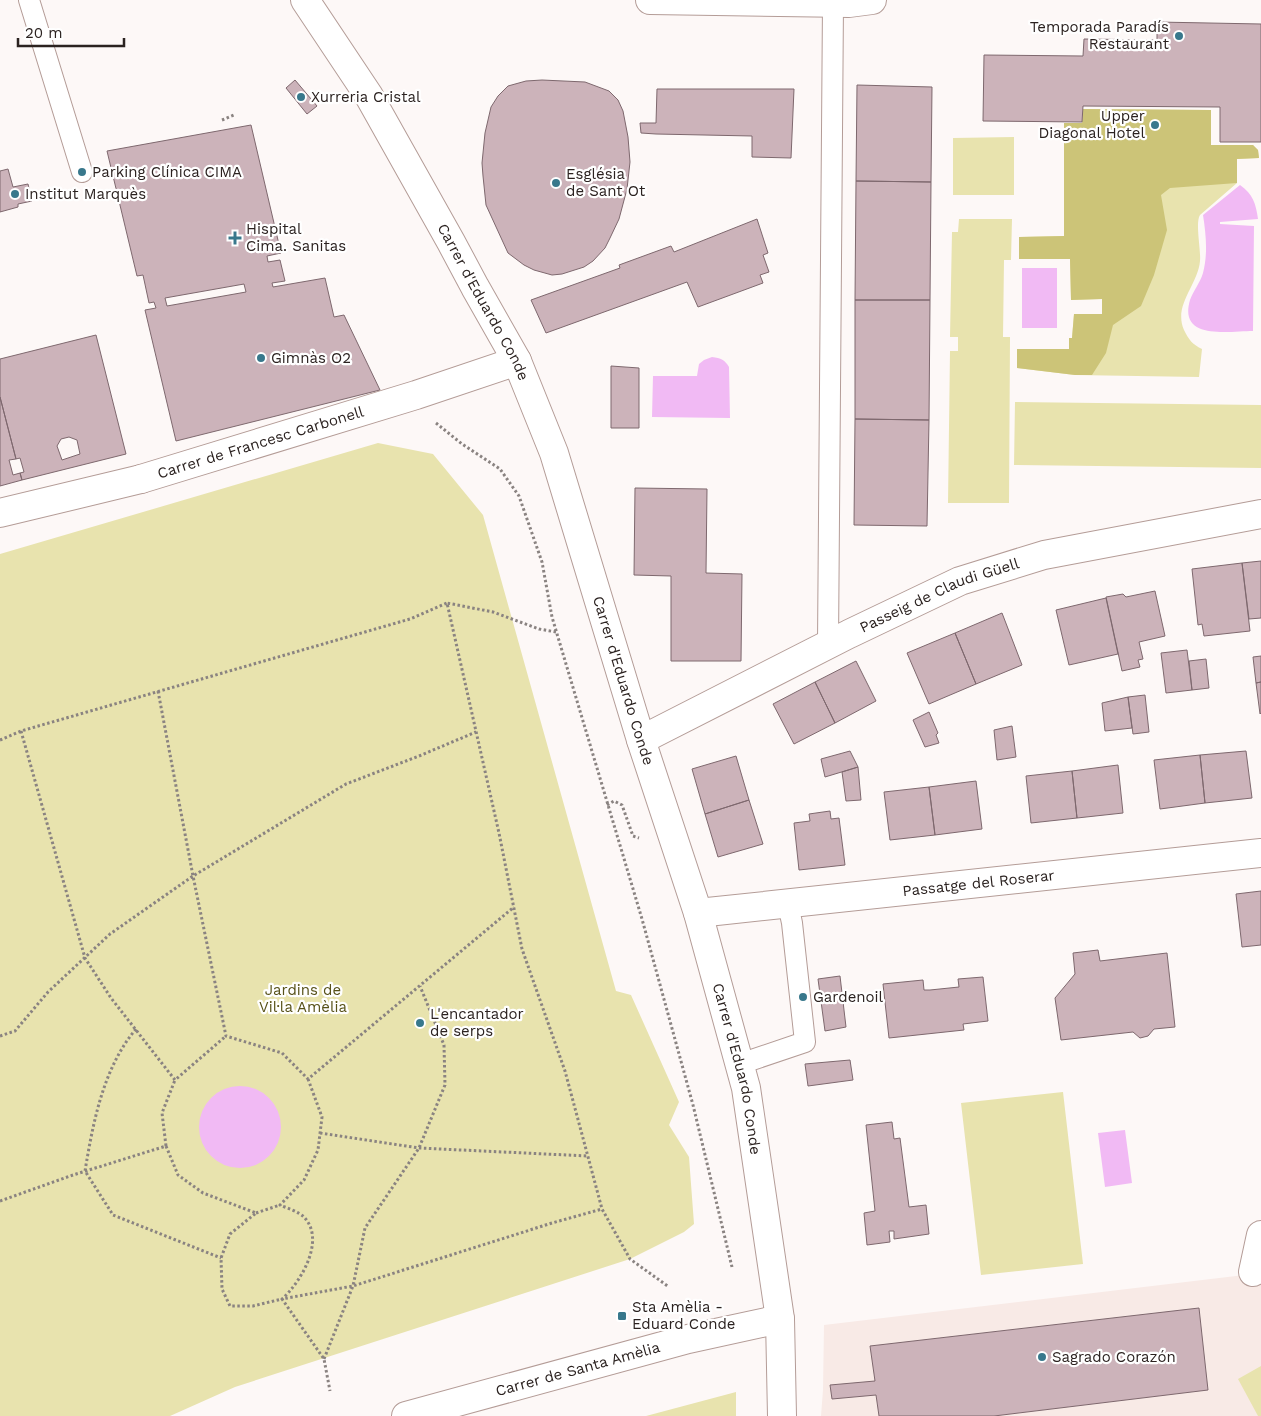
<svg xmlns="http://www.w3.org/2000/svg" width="1261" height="1416" viewBox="0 0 1261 1416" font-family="'Work Sans',sans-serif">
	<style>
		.built { fill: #f8eae6 }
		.green { fill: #e8e3ae }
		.forest { fill: #ccc478 }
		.water { fill: #f1baf4 }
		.building { fill: #ccb3ba; stroke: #7e686e; fill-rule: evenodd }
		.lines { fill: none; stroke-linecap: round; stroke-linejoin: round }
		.service-casing { stroke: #b49c97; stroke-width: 22 }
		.pedestrian-casing { stroke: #b49c97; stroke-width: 30 }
		.minor-casing { stroke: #b49c97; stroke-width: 30 }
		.tertiary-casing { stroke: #b49c97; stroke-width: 30 }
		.path { stroke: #8a8381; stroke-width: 3; stroke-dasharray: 2.5 2.5; stroke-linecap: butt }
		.service { stroke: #fff; stroke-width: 20 }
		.pedestrian { stroke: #fff; stroke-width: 28 }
		.minor { stroke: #fff; stroke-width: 28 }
		.tertiary { stroke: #fff; stroke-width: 28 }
		.poi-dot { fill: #38788c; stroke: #fff; stroke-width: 2 }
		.labels { text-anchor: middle; stroke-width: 4.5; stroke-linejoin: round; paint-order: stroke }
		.poi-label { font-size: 15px; fill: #2b2220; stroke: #fff; text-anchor: start }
		.street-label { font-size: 15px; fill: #2b2220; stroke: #fff }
		.park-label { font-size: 15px; fill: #575118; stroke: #fff }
	</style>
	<rect width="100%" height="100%" fill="#fdf8f7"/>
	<!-- built -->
	<path class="built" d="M1261,1273V1416H821L823,1390L824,1325Z"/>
	<!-- green -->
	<path class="green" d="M1083,109L1211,110V145H1253L1258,150L1259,158L1237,159V183L1200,215C1195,223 1201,249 1200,261C1198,285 1173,305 1184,330C1189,340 1192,344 1202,349L1199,377L1075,375L1017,368V349H1069V338H1072L1074,314H1102V299L1071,300L1070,259H1019V237L1064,236V123H1082Z
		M1014,137V195H953V138Z
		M959,219H1012L1011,260H1004L1003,337H1010L1009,503H948L950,351H958V337H950L952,232H958Z
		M1015,402L1261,405V468L1014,465Z
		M378,443L433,454L483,515L616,991L631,995L679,1102L669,1125L689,1157L694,1224L684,1232L630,1259L235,1387L170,1416H0V554Z
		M1063,1092L1083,1264L981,1275L961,1103Z
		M1261,1366V1416H1258L1238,1379Z
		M736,1392V1416H646Z"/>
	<!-- forest -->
	<path class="forest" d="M1083,109L1211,110V145H1253L1258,150L1259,158L1237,159V183L1170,188L1161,195L1167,230L1154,275L1141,306L1113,325L1106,353L1092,375H1075L1017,368V349H1069V338H1072L1074,314H1102V299L1071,300L1070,259H1019V237L1064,236V123H1082Z"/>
	<!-- water -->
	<path class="water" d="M1240,185C1253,194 1256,204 1258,219L1220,222V224L1254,226L1253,331C1229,331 1178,341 1190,300C1193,291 1200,283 1203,273C1208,254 1206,234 1203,215Z
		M1022,268H1057V328H1022Z
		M712,357C721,358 725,360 729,367L730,418L652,417L653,376H697L699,364L704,360Z
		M199 1127a41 41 0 1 1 82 0a41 41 0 1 1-82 0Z
		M1125,1130L1132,1183L1105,1187L1098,1133Z"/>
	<!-- building -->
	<path class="building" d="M1157,22L1261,24V142H1220V107L1083,106L1082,122L983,121L984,55L1083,56L1084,39L1157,40Z
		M295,80L317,106L307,114L286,88Z
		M542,80L585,82L609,91L618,100L623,111L628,137L630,162L627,189L619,219L610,238L605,248L593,261L584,267L562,274L552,275L534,270L524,265L508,253L486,205L483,176L482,163L485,133L491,107L498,96L508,86L526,81Z
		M857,85L932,87L931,182L856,181Z
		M657,89H794L791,158L752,157V136L656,134L641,133L640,123H656Z
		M251,125L281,253L267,256L268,262L280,260L285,281L272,283L273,287L325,278L334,317L344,315L380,390L176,441L145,310L156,308L154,302L149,303L143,275L137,276L107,151ZM244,284L246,292L167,306L165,298Z
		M8,169L13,187L28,184L32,201L18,204V207L0,212V171Z
		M856,181L931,182L930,300H855Z
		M757,219L768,253L763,255L769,272L760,275L763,283L698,307L687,282L546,333L531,300L620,268L619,265L660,250L671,246L674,252Z
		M855,300H930L929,420L855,419Z
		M96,335L126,454L22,480L20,473L24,472L20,458L16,459L0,397V359ZM69,437L77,440L80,454L62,460L57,446L61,439Z
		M611,366L639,368V428H611Z
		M0,397L16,459L9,460L13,475L20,473L22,480L0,486Z
		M855,419L929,420L927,526L854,525Z
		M635,488L707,489L706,573L742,574L741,661H671V576L634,575Z
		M1261,561V618L1249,619L1242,563Z
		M1242,563L1250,631L1204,636L1202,624L1198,625L1192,569Z
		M1155,591L1165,636L1139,642L1143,659L1138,660L1140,667L1122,671L1106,597L1123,594L1126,597Z
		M1106,598L1118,654L1069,665L1056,610Z
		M1002,613L1022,665L976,684L955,633Z
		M955,633L976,684L929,704L907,653Z
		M1187,650L1192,690L1166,693L1161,653Z
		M1261,656V682L1256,683L1253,657Z
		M1206,659L1209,688L1192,690L1189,661Z
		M856,661L876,701L835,723L815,682Z
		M815,682L835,723L794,744L773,704Z
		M1261,682V713L1260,714L1256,683Z
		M1145,695L1149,732L1133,734L1128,697Z
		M1128,697L1132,728L1105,731L1102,703Z
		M929,712L938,733L936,735L939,743L925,747L913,720Z
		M1012,726L1016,757L997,760L994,730Z
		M850,751L858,767L825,777L821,759Z
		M1246,751L1252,798L1205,803L1200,755Z
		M1200,755L1205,803L1160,809L1154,760Z
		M736,756L749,800L705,814L692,769Z
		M1118,765L1123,813L1077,818L1072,771Z
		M858,767L861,800L846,801L842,772Z
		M1072,771L1077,818L1031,823L1026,776Z
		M976,781L982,829L935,835L929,787Z
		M929,787L935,835L890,840L884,792Z
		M749,800L763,844L718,857L705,814Z
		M830,811L831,819L839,818L845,865L799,870L794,823L810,821L809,814Z
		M1261,891V945L1242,947L1236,894Z
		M1098,950L1100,961L1167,953L1175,1027L1154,1029L1148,1036L1140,1038L1133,1032L1061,1040L1055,998L1075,974L1073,953Z
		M840,976L846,1027L825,1031L818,979Z
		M983,977L988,1021L963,1024L964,1030L889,1038L883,984L923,980L924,990H930L959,987L958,979Z
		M850,1060L853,1080L808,1086L805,1064Z
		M892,1122L894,1139L900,1138L909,1207L926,1205L929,1234L894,1239V1231H889L890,1242L867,1245L864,1213L875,1211L866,1125Z
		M1199,1308L1208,1390L994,1416H879L876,1395L832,1399L830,1385L875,1381L870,1346Z"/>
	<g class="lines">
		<defs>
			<path id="service" d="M29,0L82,172
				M828,645L833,3
				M740,1064L805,1042L792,923L788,904"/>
			<g id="pedestrian">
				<path id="s1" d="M141,479L416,395L517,361"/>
				<path d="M1253,1272L1261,1235"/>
			</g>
			<g id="minor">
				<path d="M0,513L141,479"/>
				<path id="s2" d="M641,740L849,634L960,581L1044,555L1261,514"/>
				<path id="s3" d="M698,913L1261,853"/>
				<path id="s4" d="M406,1416L688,1339L780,1319"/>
			</g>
			<g id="tertiary">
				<path id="s5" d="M305,0L369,96L451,242L475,287L517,361L554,453L641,740L698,913L746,1088L780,1319L782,1416"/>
				<path d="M650,0L849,3L872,0"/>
			</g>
		</defs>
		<!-- service casing -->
		<use href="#service" class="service-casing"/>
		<!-- pedestrian casing -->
		<use href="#pedestrian" class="pedestrian-casing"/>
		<!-- minor casing -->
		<use href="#minor" class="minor-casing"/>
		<!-- tertiary casing -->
		<use href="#tertiary" class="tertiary-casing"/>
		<!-- path -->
		<path class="path" d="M222,120L234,115
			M436,423L462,444L500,469L519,496L542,562L552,617L642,919L693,1105L732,1267
			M556,632L539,629L493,612L447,603L499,833L522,949L565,1071L602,1209
			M158,691L193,876L346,784L419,756L476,732
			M21,731L85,958L111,998L175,1080L226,1036
			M0,740L21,731L410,619L447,603
			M607,805L614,801L622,805L633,836L639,838
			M136,1029C103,1068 93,1123 85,1171L113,1215L221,1258
			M0,1036L15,1031L48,992L110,934L193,876L226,1036L282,1053L308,1079L514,907
			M308,1079L322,1117L318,1150L304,1180L280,1205C287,1208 299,1212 304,1217C326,1240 301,1282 282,1299L353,1286L552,1223L602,1209L630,1259L669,1287
			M320,1133L419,1148L588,1156
			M166,1146L178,1175L203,1193L256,1213L230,1234L221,1258L222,1289L230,1306H253L282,1299L324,1359L330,1391
			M0,1201L73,1175L166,1146L162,1113L175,1080
			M256,1213L280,1205
			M324,1359L353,1286L365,1228L419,1148L445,1085L444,1045L420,986"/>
		<!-- service -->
		<use href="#service" class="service"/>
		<!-- pedestrian -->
		<use href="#pedestrian" class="pedestrian"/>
		<!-- minor -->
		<use href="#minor" class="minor"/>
		<!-- tertiary -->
		<use href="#tertiary" class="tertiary"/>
	</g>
	<!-- markers -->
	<g class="poi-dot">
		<circle cx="1179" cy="36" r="5"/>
		<circle cx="301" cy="97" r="5"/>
		<circle cx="1155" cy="125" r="5"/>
		<circle cx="82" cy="172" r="5"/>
		<circle cx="556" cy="183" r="5"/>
		<circle cx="15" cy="194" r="5"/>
		<path d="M232.5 230.5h5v5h5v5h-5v5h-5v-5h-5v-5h5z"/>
		<circle cx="261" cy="358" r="5"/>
		<circle cx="803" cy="997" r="5"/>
		<circle cx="420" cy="1023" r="5"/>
		<rect x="617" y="1311" width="10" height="10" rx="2.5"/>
		<circle cx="1042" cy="1357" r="5"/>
	</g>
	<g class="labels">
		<!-- poi labels -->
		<g class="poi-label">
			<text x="1169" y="32" text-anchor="end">Temporada Paradís<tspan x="1169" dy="17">Restaurant</tspan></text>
			<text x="311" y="102">Xurreria Cristal</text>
			<text x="1145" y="121" text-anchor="end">Upper<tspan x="1145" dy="17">Diagonal Hotel</tspan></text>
			<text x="92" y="177">Parking Clínica CIMA</text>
			<text x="566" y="179">Església<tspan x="566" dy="17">de Sant Ot</tspan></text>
			<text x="25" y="199">Institut Marquès</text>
			<text x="246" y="234">Hispital<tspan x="246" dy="17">Cima. Sanitas</tspan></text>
			<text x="271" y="363">Gimnàs O2</text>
			<text x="813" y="1002">Gardenoil</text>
			<text x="430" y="1019">L'encantador<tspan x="430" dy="17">de serps</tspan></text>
			<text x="632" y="1312">Sta Amèlia -<tspan x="632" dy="17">Eduard Conde</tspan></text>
			<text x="1052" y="1362">Sagrado Corazón</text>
		</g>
		<!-- street labels -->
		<g class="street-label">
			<text dy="5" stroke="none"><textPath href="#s5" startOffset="351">Carrer d'Eduardo Conde</textPath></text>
			<text dy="5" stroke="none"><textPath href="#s1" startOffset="125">Carrer de Francesc Carbonell</textPath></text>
			<text dy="5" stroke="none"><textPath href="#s2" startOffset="332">Passeig de Claudi Güell</textPath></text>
			<text dy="5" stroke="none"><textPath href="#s5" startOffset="756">Carrer d'Eduardo Conde</textPath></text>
			<text dy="5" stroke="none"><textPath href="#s3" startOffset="282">Passatge del Roserar</textPath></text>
			<text dy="5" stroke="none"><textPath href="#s5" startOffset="1161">Carrer d'Eduardo Conde</textPath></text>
			<text dy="5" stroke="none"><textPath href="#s4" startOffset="178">Carrer de Santa Amèlia</textPath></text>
		</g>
		<!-- park labels -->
		<g class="park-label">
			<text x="303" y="995">Jardins de<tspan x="303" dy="17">Vil·la Amèlia</tspan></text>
		</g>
	</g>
	<!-- scale -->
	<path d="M18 38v8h106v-8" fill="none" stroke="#2b2220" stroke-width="2.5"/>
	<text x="25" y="38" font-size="15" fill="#2b2220" stroke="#ffffff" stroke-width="4" paint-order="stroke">20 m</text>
</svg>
